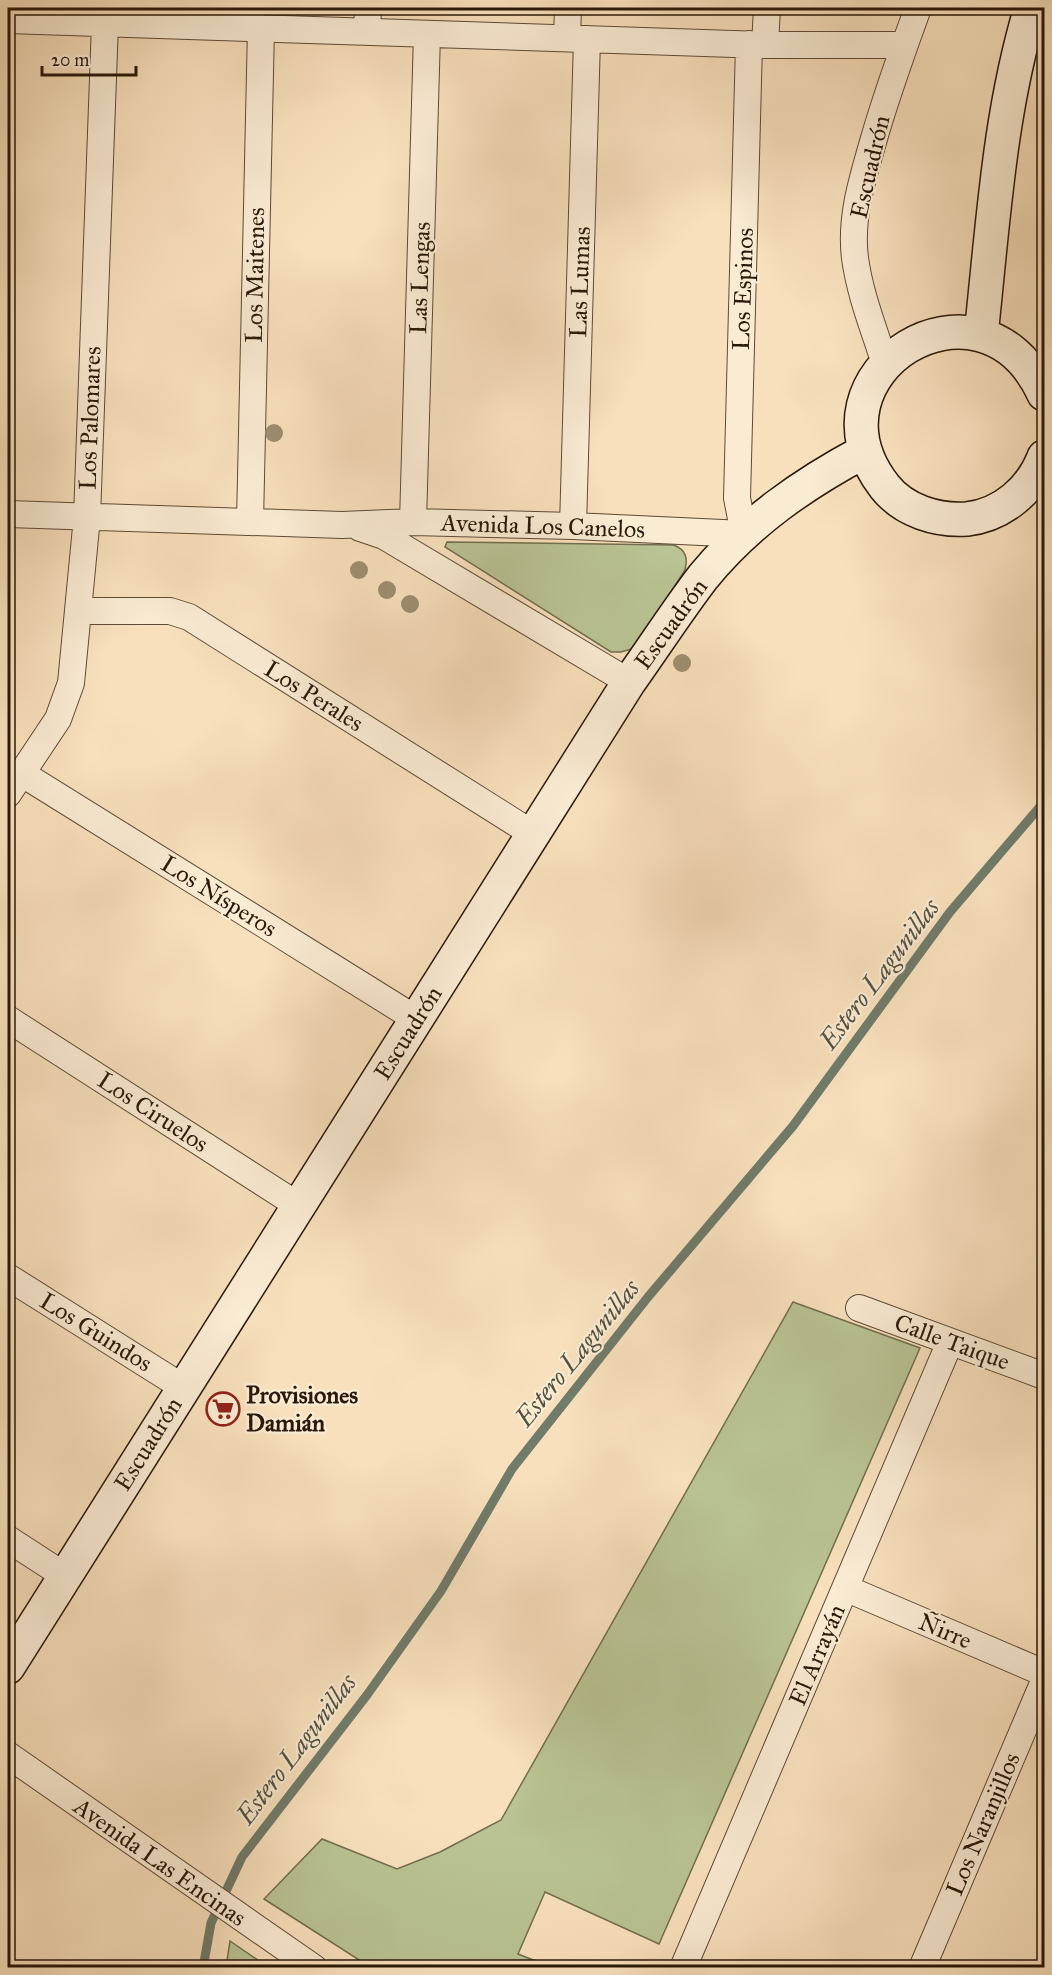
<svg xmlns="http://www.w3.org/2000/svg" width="1052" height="1975" viewBox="0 0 1052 1975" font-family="'IM FELL Great Primer',serif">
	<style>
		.green { fill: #b9c393; stroke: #726e4e; stroke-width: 1.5 }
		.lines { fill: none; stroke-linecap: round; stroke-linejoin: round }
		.stream { stroke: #707b6b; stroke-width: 9 }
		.street-casing { stroke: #5e4a36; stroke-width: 28 }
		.secondary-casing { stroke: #2a1809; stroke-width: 36 }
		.street { stroke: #faebd3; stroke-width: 26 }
		.secondary { stroke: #faebd3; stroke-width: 33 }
		.tree { fill: #9e8e70 }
		.labels { text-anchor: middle; stroke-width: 4.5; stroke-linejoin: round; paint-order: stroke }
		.street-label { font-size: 24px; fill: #2a1809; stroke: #faebd3 }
		.poi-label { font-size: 24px; font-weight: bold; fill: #2a1809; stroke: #faebd3; text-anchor: start }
		.water-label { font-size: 26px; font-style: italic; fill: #535242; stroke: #faebd3 }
	</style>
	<rect width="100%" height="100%" fill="#f8e0bc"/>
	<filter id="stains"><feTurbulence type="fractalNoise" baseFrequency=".00333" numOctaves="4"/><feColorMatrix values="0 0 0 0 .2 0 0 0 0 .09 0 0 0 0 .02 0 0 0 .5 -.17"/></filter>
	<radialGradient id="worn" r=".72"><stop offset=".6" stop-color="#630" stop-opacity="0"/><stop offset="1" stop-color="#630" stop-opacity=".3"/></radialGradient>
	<!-- green -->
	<path class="green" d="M447,542L674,545C686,550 688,558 685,570L635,648L621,652H611L445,547Z
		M793,1302L920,1348L659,1944L545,1892L518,1954L551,1967H370L264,1899L322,1839L397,1869L440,1852L501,1820Z
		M230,1941L268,1967H226Z"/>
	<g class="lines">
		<!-- stream -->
		<path class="stream" d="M203,1968L211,1923L242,1857L367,1695L441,1591L512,1469L648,1297L793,1126L950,912L1044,802"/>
		<defs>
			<path id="street" d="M8,20L765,45H904
				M367,32L368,8
				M567,38L568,8
				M765,45L767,8
				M885,364C874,329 860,295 855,258C850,218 862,180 873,142C886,96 902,52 918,8
				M8,514L342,525L413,522L573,526L744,534L737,498L749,44
				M250,522L261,28
				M413,522L427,34
				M573,526L587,39
				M360,528L384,536L629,682
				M78,611H170L189,617L533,834
				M21,773L416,1019
				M8,794L58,719L71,683L87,517L105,23
				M8,1019L299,1206
				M8,1277L184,1388
				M859,1308L1044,1376
				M8,1539L65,1576
				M845,1588L1044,1673
				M8,1755L314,1968
				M683,1968L950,1342
				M922,1968L1044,1681"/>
			<path id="secondary" d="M981,335C993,225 999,114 1031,8
				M1044,394C981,257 796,374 885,487C904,511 937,521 967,519C1003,515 1032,489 1044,457
				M8,1667L629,682C654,647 677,611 703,577C748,522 803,484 865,451"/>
		</defs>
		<!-- street casing -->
		<use href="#street" class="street-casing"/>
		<!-- secondary casing -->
		<use href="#secondary" class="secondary-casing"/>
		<!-- street -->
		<use href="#street" class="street"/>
		<!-- secondary -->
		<use href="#secondary" class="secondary"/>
	</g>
	<!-- trees -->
	<g class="tree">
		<circle cx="274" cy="433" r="9"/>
		<circle cx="359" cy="570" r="9"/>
		<circle cx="387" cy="590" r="9"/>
		<circle cx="410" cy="604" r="9"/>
		<circle cx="682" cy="663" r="9"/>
	</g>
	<!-- icons -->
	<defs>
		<symbol id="supermarket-ring" viewBox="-11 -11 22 22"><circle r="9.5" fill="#faebd3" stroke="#8f2418" stroke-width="1.5"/><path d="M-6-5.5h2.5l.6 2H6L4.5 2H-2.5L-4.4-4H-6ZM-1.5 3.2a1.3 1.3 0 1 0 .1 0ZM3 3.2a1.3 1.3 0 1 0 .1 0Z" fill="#8f2418"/></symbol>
	</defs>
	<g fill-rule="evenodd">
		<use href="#supermarket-ring" x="204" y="1390" width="38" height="38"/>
	</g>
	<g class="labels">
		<!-- street labels -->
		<g class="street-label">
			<text transform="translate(870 167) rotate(-77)" y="8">Escuadrón</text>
			<text transform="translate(255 275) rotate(-89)" y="8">Los Maitenes</text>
			<text transform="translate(420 278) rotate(-88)" y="8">Las Lengas</text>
			<text transform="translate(580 282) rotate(-88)" y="8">Las Lumas</text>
			<text transform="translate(743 289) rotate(-88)" y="8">Los Espinos</text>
			<text transform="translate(90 418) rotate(-88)" y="8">Los Palomares</text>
			<text transform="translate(543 526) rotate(2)" y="8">Avenida Los Canelos</text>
			<text transform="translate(671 624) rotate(-54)" y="8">Escuadrón</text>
			<text transform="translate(314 696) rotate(32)" y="8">Los Perales</text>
			<text transform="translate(219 896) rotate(32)" y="8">Los Nísperos</text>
			<text transform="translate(408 1033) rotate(-58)" y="8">Escuadrón</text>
			<text transform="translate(153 1112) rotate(33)" y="8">Los Ciruelos</text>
			<text transform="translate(96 1332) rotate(32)" y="8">Los Guindos</text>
			<text transform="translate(952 1342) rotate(20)" y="8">Calle Taique</text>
			<text transform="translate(148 1444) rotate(-58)" y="8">Escuadrón</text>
			<text transform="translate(945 1631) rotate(23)" y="8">Ñirre</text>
			<text transform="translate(817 1655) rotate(-67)" y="8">El Arrayán</text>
			<text transform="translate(983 1824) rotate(-67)" y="8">Los Naranjillos</text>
			<text transform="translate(160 1862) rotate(35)" y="8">Avenida Las Encinas</text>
		</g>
		<!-- poi labels -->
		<g class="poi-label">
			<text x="246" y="1403">Provisiones<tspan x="246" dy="28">Damián</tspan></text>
		</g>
		<!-- water labels -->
		<g class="water-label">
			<text transform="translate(879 974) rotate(-53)" y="9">Estero Lagunillas</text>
			<text transform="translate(577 1353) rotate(-51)" y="9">Estero Lagunillas</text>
			<text transform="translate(296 1749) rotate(-53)" y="9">Estero Lagunillas</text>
		</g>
	</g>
	<!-- margin -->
	<rect width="1052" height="1975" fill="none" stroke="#f8e0bc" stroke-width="30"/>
	<rect x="9" y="9" width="1034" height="1957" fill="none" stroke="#2a1809" stroke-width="3"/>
	<rect x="15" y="15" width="1022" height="1945" fill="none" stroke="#2a1809" stroke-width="1.5"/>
	<!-- scale -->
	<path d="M42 66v9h94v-9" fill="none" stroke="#2a1809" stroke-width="3"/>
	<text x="51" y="66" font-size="18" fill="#2a1809" stroke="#faebd3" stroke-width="4.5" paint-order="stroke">20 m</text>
	<rect width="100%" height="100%" filter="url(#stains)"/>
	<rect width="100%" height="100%" fill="url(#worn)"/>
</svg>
